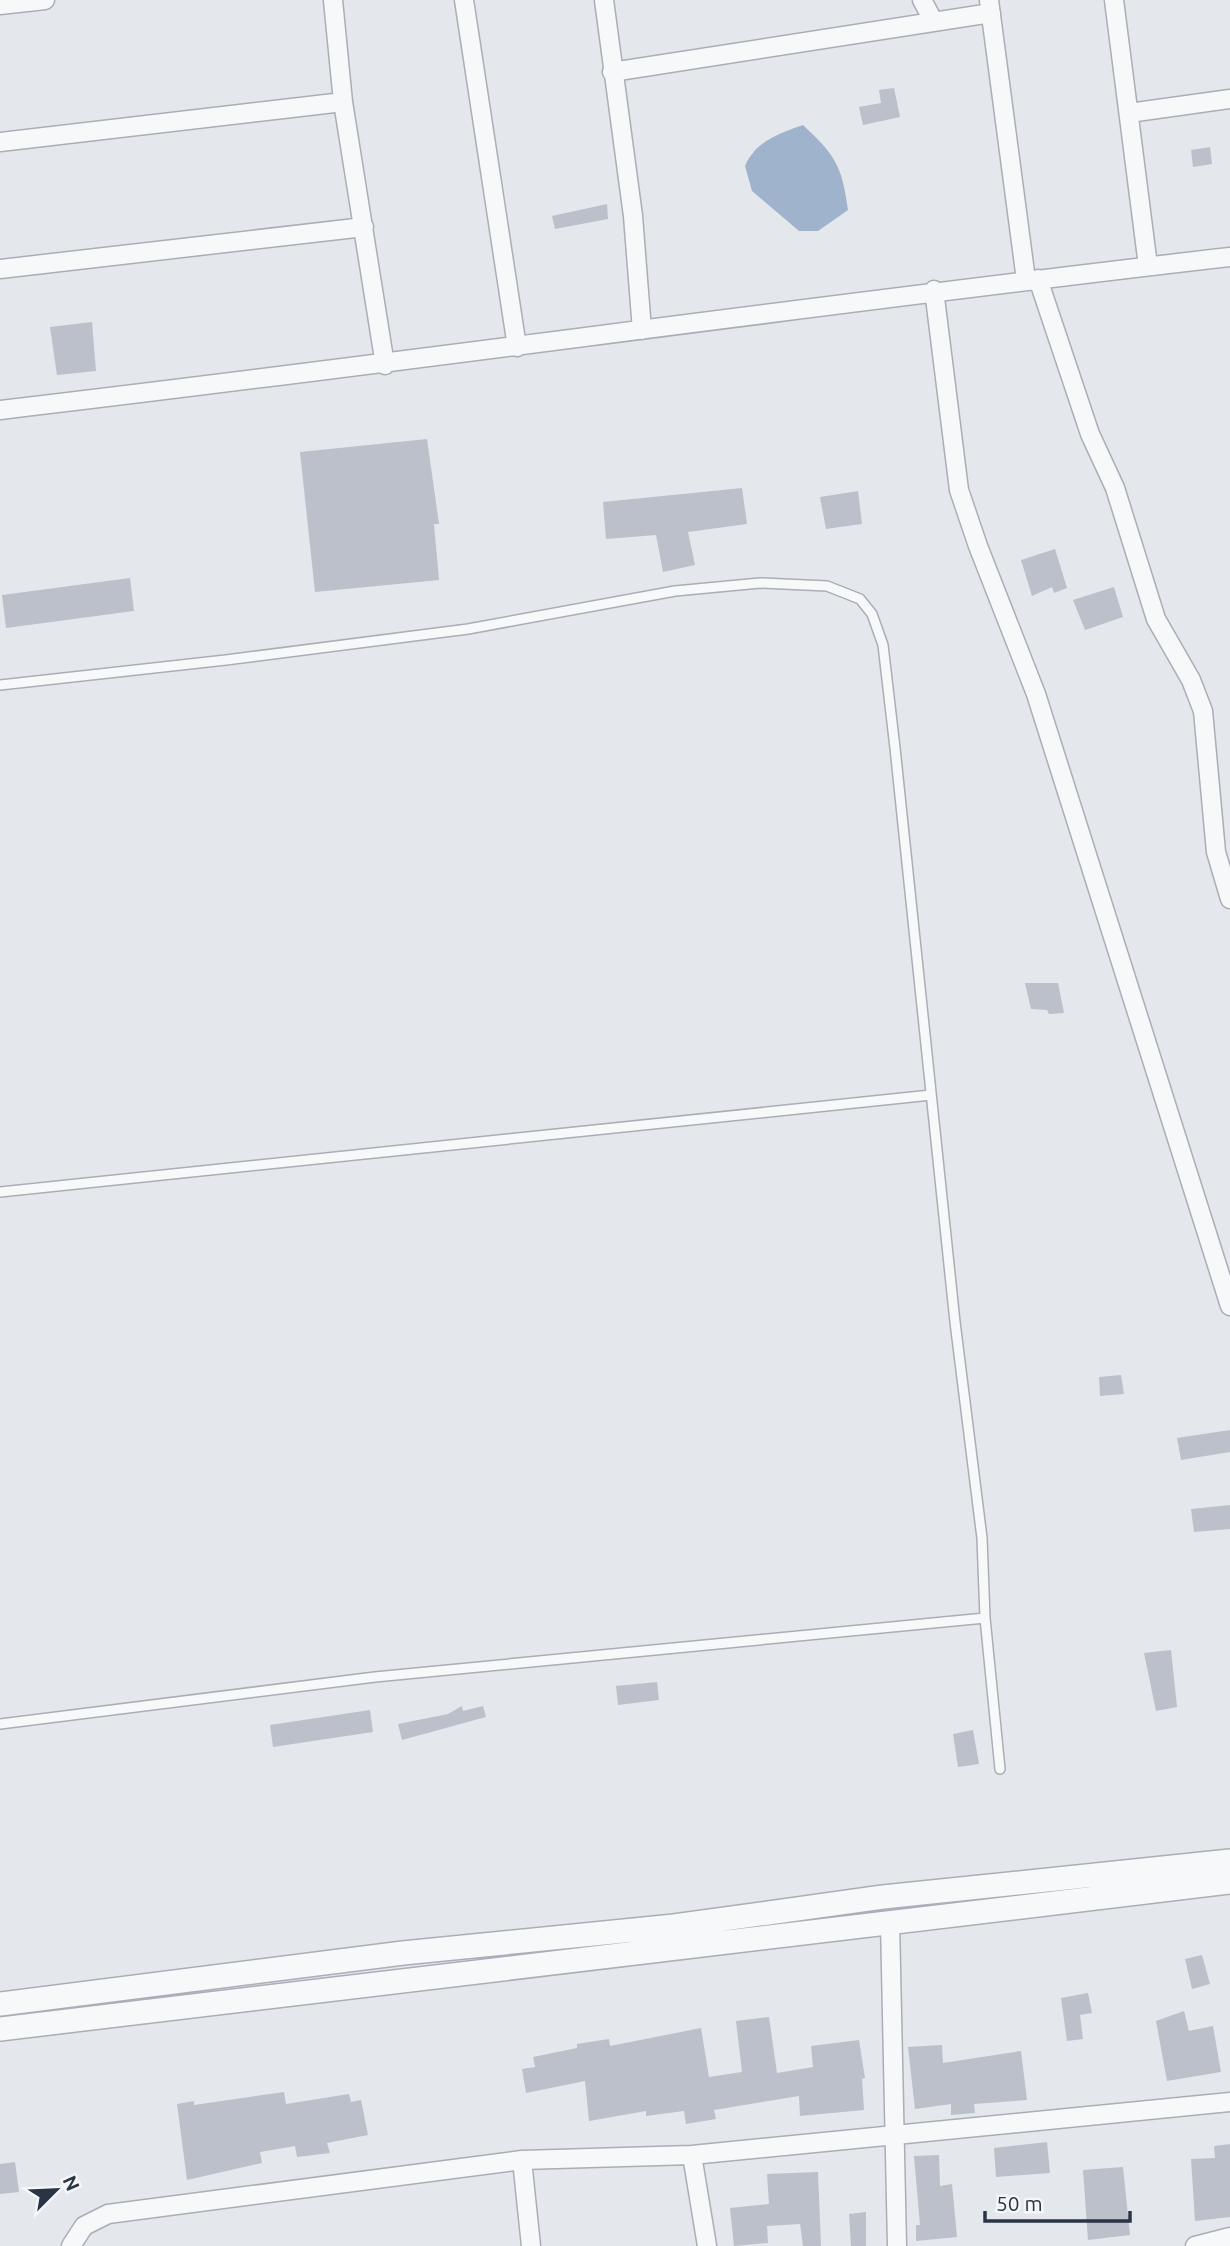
<svg xmlns="http://www.w3.org/2000/svg" width="1230" height="2246" viewBox="0 0 1230 2246" font-family="Ubuntu,sans-serif">
	<style>
		.water { fill: #9fb4cc }
		.building { fill: #bbc0ca }
		.lines { fill: none; stroke-linecap: round; stroke-linejoin: round }
		.service-casing { stroke: #a9aeb7; stroke-width: 12 }
		.minor-casing { stroke: #a9aeb7; stroke-width: 21 }
		.tertiary-casing { stroke: #a9aeb7; stroke-width: 26 }
		.service { stroke: #f7f8fa; stroke-width: 9 }
		.minor { stroke: #f7f8fa; stroke-width: 18 }
		.tertiary { stroke: #f7f8fa; stroke-width: 23 }
	</style>
	<rect width="100%" height="100%" fill="#e4e7ec"/>
	<!-- water -->
	<path class="water" d="M803,125C835,155 842,165 848,210L818,231H799L752,191L745,166C756,141 778,134 803,125Z"/>
	<!-- building -->
	<path class="building" d="M894,88L900,117L863,125L859,107L881,103L879,90Z
		M1210,147L1212,164L1193,167L1191,150Z
		M607,204L608,219L555,229L552,216Z
		M92,322L96,371L57,375L50,327Z
		M427,439L439,524H434L439,580L315,592L300,452Z
		M742,488L747,524L688,532L695,565L663,572L656,535L606,539L603,502Z
		M858,491L862,524L826,529L820,497Z
		M1055,549L1067,588L1054,593L1052,587L1032,596L1021,560Z
		M130,578L134,611L6,628L2,595Z
		M1114,587L1123,617L1085,630L1073,600Z
		M1025,983H1058L1064,1013L1049,1014L1047,1010L1031,1009Z
		M1121,1375L1124,1394L1100,1396L1099,1377Z
		M1230,1430V1452L1181,1460L1177,1438Z
		M1230,1505V1529L1194,1532L1191,1509Z
		M1171,1650L1177,1707L1156,1711L1144,1653Z
		M657,1682L659,1700L618,1705L616,1686Z
		M462,1706L463,1711L483,1706L486,1717L402,1740L398,1724L448,1714Z
		M370,1710L373,1732L273,1747L270,1725Z
		M973,1730L979,1764L958,1767L953,1734Z
		M1202,1955L1210,1984L1192,1989L1185,1959Z
		M1088,1993L1092,2013L1080,2015L1083,2039L1067,2041L1061,1998Z
		M1184,2011L1189,2031L1213,2026L1221,2072L1167,2081L1156,2021Z
		M769,2017L777,2073L813,2067L811,2046L859,2040L865,2078L862,2079L864,2110L800,2116L799,2096L714,2110L716,2119L686,2124L684,2111L646,2116V2111L589,2121L585,2081L526,2093L522,2069L535,2067L533,2057L577,2048V2044L609,2039L610,2046L701,2028L709,2077L742,2072L736,2021Z
		M942,2045L943,2063L1021,2051L1027,2100L974,2104L975,2113L951,2115V2104L915,2109L908,2047Z
		M284,2092L286,2104L349,2094L351,2102L361,2100L368,2135L327,2143L330,2153L297,2157L295,2146L260,2152L262,2163L187,2180L177,2104L194,2101V2105Z
		M1047,2142L1050,2173L996,2177L994,2148Z
		M1230,2144V2217L1195,2221L1191,2159L1215,2158L1214,2146Z
		M939,2155L940,2186L952,2184L957,2237L916,2241V2225H920L914,2156Z
		M15,2162L19,2192L0,2194V2164Z
		M1123,2167L1130,2235L1088,2240L1083,2170Z
		M818,2172L821,2246H803L800,2224L767,2226L768,2243L734,2246L730,2208L769,2204L767,2174Z
		M866,2212V2246H851L849,2214Z"/>
	<g class="lines">
		<defs>
			<path id="service" d="M0,685L226,660L468,629L675,591L760,583L827,586L860,599L872,614L883,645L895,748L955,1322L982,1538L985,1618L1000,1769
				M0,1192L931,1095
				M0,1724L375,1677L985,1618"/>
			<path id="minor" d="M333,0L343,102L385,365
				M464,0L517,347
				M604,0L633,216L642,330
				M922,0L934,22
				M989,0L1026,280
				M1114,0L1148,266
				M0,5L45,0
				M612,72L991,13
				M1129,113L1230,99
				M0,142L343,102
				M0,269L364,227
				M1038,279L1090,434L1115,488L1156,619L1191,680L1203,711L1216,852L1230,899
				M934,290L959,490L978,546L1036,694L1230,1306
				M0,410C410,362 819,304 1230,257
				M890,1922L897,2246
				M692,2155L707,2246
				M522,2160L531,2246
				M71,2246L84,2226L108,2214L522,2160L692,2155L1230,2102
				M1195,2246L1230,2237"/>
			<path id="tertiary" d="M0,2004L403,1953L674,1926L883,1897L1230,1861
				M0,2029L1230,1882"/>
		</defs>
		<!-- service casing -->
		<use href="#service" class="service-casing"/>
		<!-- minor casing -->
		<use href="#minor" class="minor-casing"/>
		<!-- tertiary casing -->
		<use href="#tertiary" class="tertiary-casing"/>
		<!-- service -->
		<use href="#service" class="service"/>
		<!-- minor -->
		<use href="#minor" class="minor"/>
		<!-- tertiary -->
		<use href="#tertiary" class="tertiary"/>
	</g>
	<!-- north arrow -->
	<g transform="translate(56 2190) rotate(66)" stroke="#f4f6f9" stroke-width="5" paint-order="stroke">
	<path d="M0-5L12 26L0 18L-12 26Z" fill="#2b3445"/>
	<text y="-10" font-size="19" font-weight="bold" text-anchor="middle" fill="#2b3445">N</text>
	</g>
	<!-- scale -->
	<path d="M985 2211v10h145v-10" fill="none" stroke="#2b3445" stroke-width="3.5"/>
	<text x="996" y="2211" font-size="21" fill="#2b3445" stroke="#f4f6f9" stroke-width="5" paint-order="stroke">50 m</text>
</svg>
